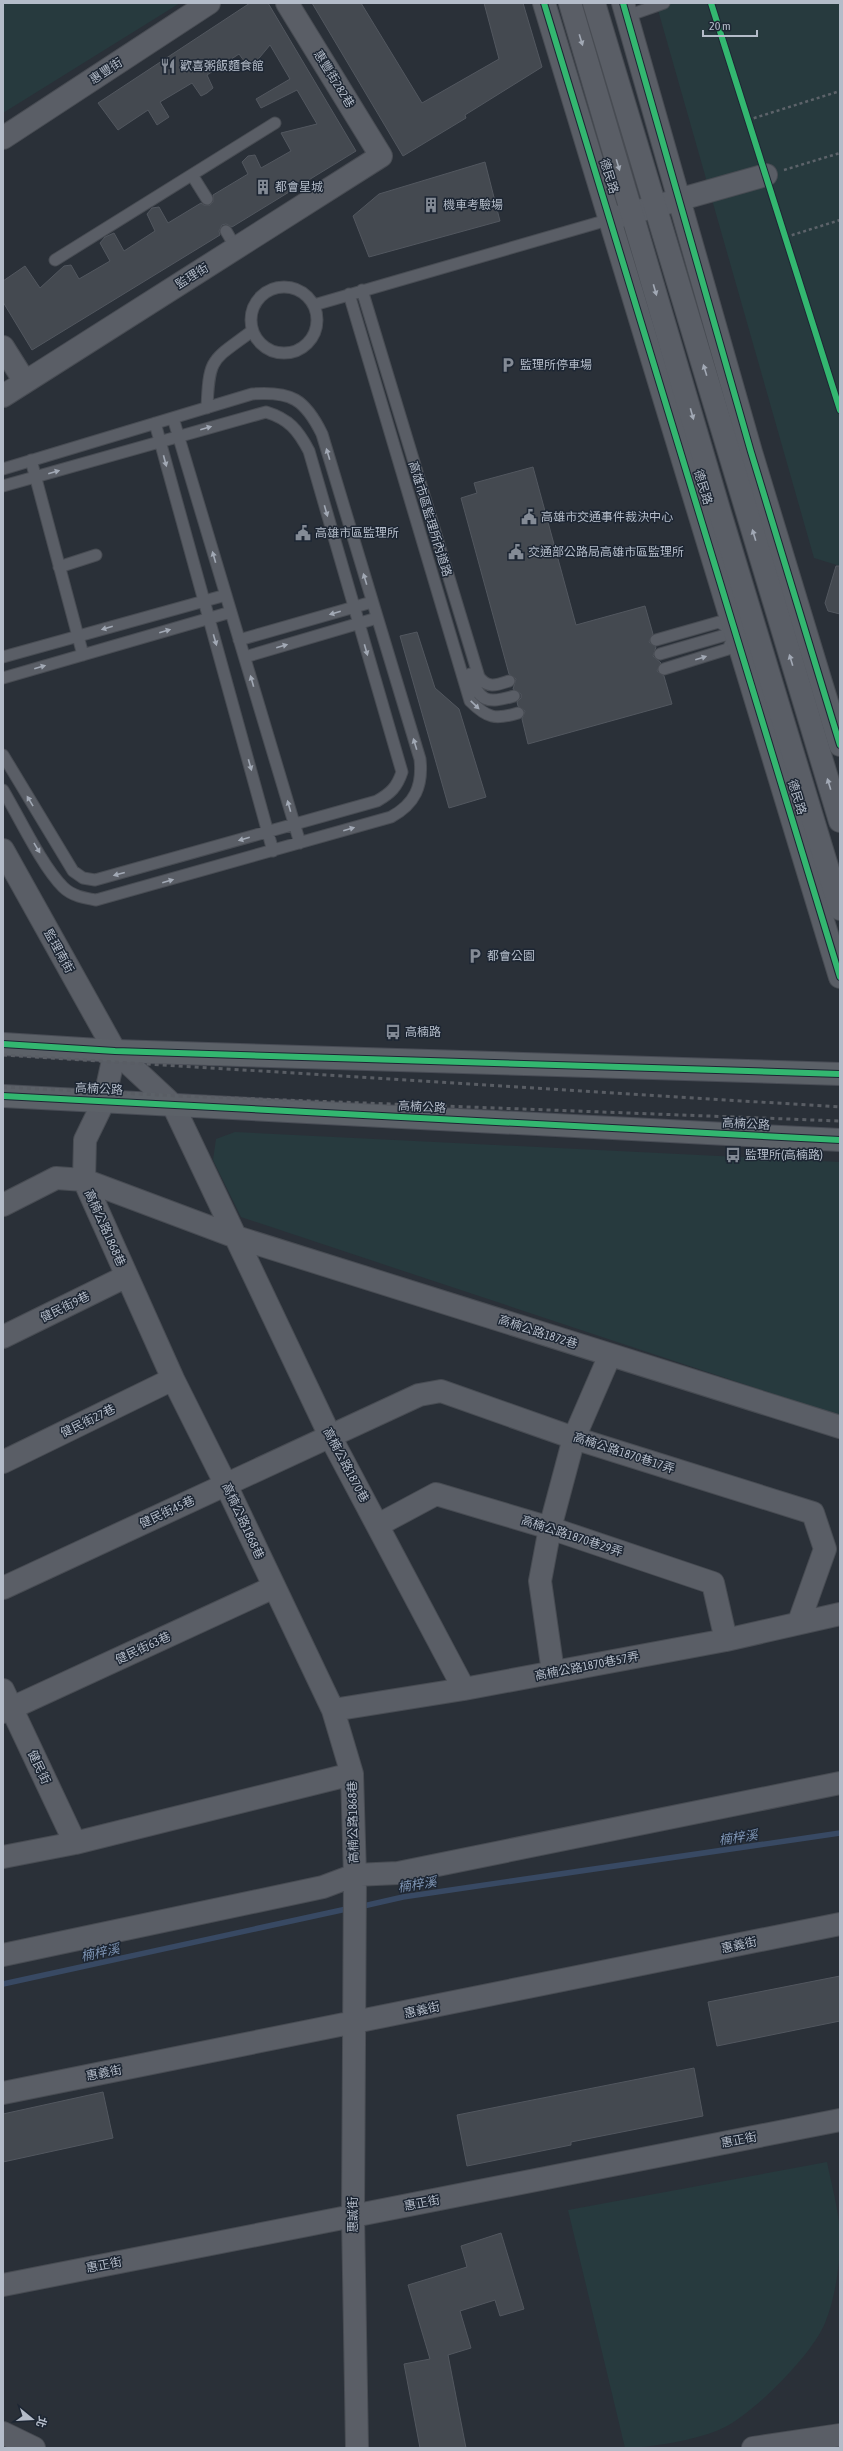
<svg xmlns="http://www.w3.org/2000/svg" width="843" height="2451" viewBox="0 0 843 2451" font-family="'Asap Condensed','Noto Sans TC',sans-serif">
	<style>
		.green { fill: #273a3e }
		.lines { fill: none; stroke-linecap: round; stroke-linejoin: round }
		.stream { stroke: #384963; stroke-width: 5.5 }
		.building { fill: #444950; stroke: #52575f }
		.service-casing { stroke: #484c53; stroke-width: 13 }
		.minor-casing { stroke: #484c53; stroke-width: 24 }
		.tertiary-casing { stroke: #484c53; stroke-width: 24 }
		.primary-casing { stroke: #484c55; stroke-width: 24 }
		.path { stroke: #5d636a; stroke-width: 2.5; stroke-dasharray: 3 3; stroke-linecap: butt }
		.service { stroke: #5a5e66; stroke-width: 11 }
		.minor { stroke: #5a5e66; stroke-width: 22 }
		.tertiary { stroke: #5a5e66; stroke-width: 22 }
		.primary { stroke: #5c6168; stroke-width: 22 }
		.rail { stroke: #595d64; stroke-width: 3; stroke-dasharray: 4 4; stroke-linecap: butt }
		.cycleway-casing { stroke: #1d2633; stroke-width: 8 }
		.cycleway { stroke: #33b770; stroke-width: 6 }
		.oneway { fill: #a2a9b5 }
		.labels { text-anchor: middle; stroke-width: 3; stroke-linejoin: round; paint-order: stroke }
		.poi-label { font-size: 12px; fill: #b4bcc9; stroke: #1d2633; text-anchor: start }
		.street-label { font-size: 12px; fill: #b4bcc9; stroke: #1d2633 }
		.water-label { font-size: 13px; font-style: italic; fill: #7c92b1; stroke: #1d2633 }
	</style>
	<rect width="100%" height="100%" fill="#2a3038"/>
	<!-- green -->
	<path class="green" d="M3,3H180L3,113Z
		M656,3H840V566L814,558Z
		M235,1132L840,1162V1416L241,1217L213,1160L216,1139Z
		M827,2162C832,2187 840,2214 840,2239C840,2265 835,2299 825,2323C812,2355 754,2413 723,2428C701,2439 650,2448 625,2448L568,2210Z"/>
	<g class="lines">
		<!-- stream -->
		<path class="stream" d="M359,1907L403,1897L840,1833
			M3,1984L351,1908"/>
	</g>
	<!-- building -->
	<path class="building" d="M250,3H268L356,151L232,227L226,224L222,225L219,231L220,235L32,350L3,302V281L25,266L40,288L64,266L71,265L79,279L110,261L100,243L105,237L114,233L124,251L155,231L147,214L152,208L159,207L168,223L201,203L204,205H210L213,202V195L248,174L242,162L248,156L255,155L261,168L291,151L281,133L317,124L297,90L261,108L256,99L290,79L270,45L250,69L239,54L207,75L213,88L207,93L201,96L192,83L160,102L169,117L157,125L148,110L118,130L98,103Z
		M312,3H361L422,103L499,59L484,3H523L542,67L465,115L466,118L403,156Z
		M485,162L500,221L369,257L353,216L379,194Z
		M533,467L576,625L645,606L653,634L649,642L656,647L653,656L661,663L657,671L664,676L672,704L528,744L522,719L525,711L518,706L517,702L521,698V694L513,689L516,679L509,674L461,498L477,493L474,483Z
		M836,566H840V614L828,611L825,603Z
		M417,632L435,688L459,709L486,797L449,808L400,636Z
		M840,1976V2021L717,2046L708,2002Z
		M694,2068L703,2116L571,2142V2145L467,2166L457,2115Z
		M103,2092L113,2138L3,2162V2114Z
		M501,2233L524,2309L500,2316L495,2300L460,2311L471,2348L448,2355L466,2448H420L404,2364L430,2359L408,2285L467,2267L461,2246Z"/>
	<g class="lines">
		<defs>
			<path id="service" d="M627,16L664,3
				M192,175L207,199
				M226,231L236,248
				M55,260L275,123
				M251 320a33 33 0 1 1 66 0a33 33 0 1 1-66 0Z
				M362,290L479,677C488,689 497,685 509,681
				M349,294L470,701C487,718 495,720 518,713
				M314,305L611,219
				M207,408C209,356 212,361 252,331
				M173,418L300,843
				M155,423L273,851
				M31,460L83,655
				M3,469L252,394C291,391 305,399 322,434L420,759C423,786 415,804 391,817L96,900C84,898 72,896 63,887C42,866 19,817 3,790
				M3,486L266,412C289,419 298,430 309,451L402,772C397,787 391,793 377,801L95,880L83,878L73,871L3,755
				M59,567L96,555
				M239,640L372,602
				M656,640L719,622L733,631
				M660,654L739,631
				M3,657L226,595
				M245,657L377,618
				M664,669L728,649L735,634
				M470,674C479,702 487,704 514,696
				M3,678L231,612"/>
			<path id="minor" d="M544,3L840,977
				M623,3L751,452L840,745
				M3,138L209,3
				M614,218L766,175
				M3,347L25,382
				M3,396L381,156L287,3
				M3,850L115,1051L173,1105L331,1438L464,1689
				M115,1051L104,1101L85,1140L84,1180L173,1379L226,1485L333,1710L352,1774L355,1875L353,2216L357,2448
				M3,1205L56,1178L84,1180L236,1237L840,1427
				M3,1337L127,1276
				M3,1462L173,1379
				M378,1525L436,1494L550,1528L713,1583L726,1640
				M3,1588L419,1395L441,1391L574,1438L813,1513L825,1549L799,1622
				M553,1672L540,1581L550,1528L574,1438L610,1355
				M3,1690L75,1843
				M333,1710L464,1689L726,1640L840,1614
				M3,1712L274,1587
				M3,1857L75,1843L352,1774
				M3,1955L323,1887L355,1875L398,1873L840,1783
				M3,2093L840,1924
				M3,2285L840,2120
				M3,2433L34,2448
				M753,2448L840,2435"/>
			<path id="tertiary" d="M570,3L720,513L840,909
				M594,3L840,821"/>
			<path id="primary" d="M3,1044L115,1051L840,1074
				M3,1096L840,1140"/>
		</defs>
		<!-- service casing -->
		<use href="#service" class="service-casing"/>
		<!-- minor casing -->
		<use href="#minor" class="minor-casing"/>
		<!-- tertiary casing -->
		<use href="#tertiary" class="tertiary-casing"/>
		<!-- primary casing -->
		<use href="#primary" class="primary-casing"/>
		<!-- path -->
		<path class="path" d="M748,120L840,91
			M784,170L840,153
			M786,237L840,220"/>
		<!-- service -->
		<use href="#service" class="service"/>
		<!-- minor -->
		<use href="#minor" class="minor"/>
		<!-- tertiary -->
		<use href="#tertiary" class="tertiary"/>
		<!-- primary -->
		<use href="#primary" class="primary"/>
		<!-- rail -->
		<path class="rail" d="M3,1055L840,1107
			M3,1087L179,1096L840,1121"/>
		<defs>
			<path id="cycleway" d="M544,3L840,977
				M623,3L751,452L840,745
				M711,3L840,410
				M3,1044L115,1051L840,1074
				M3,1096L840,1140"/>
		</defs>
		<!-- cycleway casing -->
		<use href="#cycleway" class="cycleway-casing"/>
		<!-- cycleway -->
		<use href="#cycleway" class="cycleway"/>
	</g>
	<!-- one-way arrows -->
	<defs><path id="oneway-solid" d="M-6-.8H1V-3.2L6.5 0L1 3.2V.8H-6Z"/></defs>
	<g class="oneway">
		<use href="#oneway-solid" transform="translate(581 40) rotate(73)"/>
		<use href="#oneway-solid" transform="translate(618 165) rotate(73)"/>
		<use href="#oneway-solid" transform="translate(655 290) rotate(74)"/>
		<use href="#oneway-solid" transform="translate(705 370) rotate(-107)"/>
		<use href="#oneway-solid" transform="translate(692 414) rotate(74)"/>
		<use href="#oneway-solid" transform="translate(206 428) rotate(-16)"/>
		<use href="#oneway-solid" transform="translate(328 454) rotate(-107)"/>
		<use href="#oneway-solid" transform="translate(165 461) rotate(75)"/>
		<use href="#oneway-solid" transform="translate(54 472) rotate(-16)"/>
		<use href="#oneway-solid" transform="translate(326 511) rotate(74)"/>
		<use href="#oneway-solid" transform="translate(754 535) rotate(-107)"/>
		<use href="#oneway-solid" transform="translate(214 557) rotate(-106)"/>
		<use href="#oneway-solid" transform="translate(365 579) rotate(-107)"/>
		<use href="#oneway-solid" transform="translate(335 613) rotate(164)"/>
		<use href="#oneway-solid" transform="translate(107 628) rotate(164)"/>
		<use href="#oneway-solid" transform="translate(165 631) rotate(-16)"/>
		<use href="#oneway-solid" transform="translate(215 640) rotate(74)"/>
		<use href="#oneway-solid" transform="translate(282 646) rotate(-16)"/>
		<use href="#oneway-solid" transform="translate(366 650) rotate(74)"/>
		<use href="#oneway-solid" transform="translate(701 658) rotate(-17)"/>
		<use href="#oneway-solid" transform="translate(791 660) rotate(-107)"/>
		<use href="#oneway-solid" transform="translate(40 667) rotate(-16)"/>
		<use href="#oneway-solid" transform="translate(252 681) rotate(-106)"/>
		<use href="#oneway-solid" transform="translate(475 705) rotate(44)"/>
		<use href="#oneway-solid" transform="translate(415 744) rotate(-107)"/>
		<use href="#oneway-solid" transform="translate(250 765) rotate(74)"/>
		<use href="#oneway-solid" transform="translate(829 784) rotate(-107)"/>
		<use href="#oneway-solid" transform="translate(30 801) rotate(-121)"/>
		<use href="#oneway-solid" transform="translate(289 806) rotate(-106)"/>
		<use href="#oneway-solid" transform="translate(349 829) rotate(-16)"/>
		<use href="#oneway-solid" transform="translate(244 839) rotate(164)"/>
		<use href="#oneway-solid" transform="translate(37 848) rotate(59)"/>
		<use href="#oneway-solid" transform="translate(119 874) rotate(165)"/>
		<use href="#oneway-solid" transform="translate(168 881) rotate(-16)"/>
	</g>
	<!-- icons -->
	<defs>
		<symbol id="restaurant-bare" viewBox="-9 -9 18 18"><path d="M-5-6h1v4h1v-4h1v4h1v-4h1v5L-1.5 .5V6h-2V.5L-5-1ZM5-6V6H3V1.5H1.5Q1.5-4 5-6Z" fill="#848b96" stroke="#1d2633" stroke-width="2.5" paint-order="stroke"/></symbol>
		<symbol id="building-bare" viewBox="-9 -9 18 18"><path d="M-4-6H4V6H1V3H-1V6H-4ZM-2.5-4.3h1.7v1.8h-1.7ZM.8-4.3h1.7v1.8H.8ZM-2.5-1h1.7V.8h-1.7ZM.8-1h1.7V.8H.8Z" fill="#848b96" stroke="#1d2633" stroke-width="2.5" paint-order="stroke"/></symbol>
		<symbol id="parking-bare" viewBox="-9 -9 18 18"><path d="M-3.5-5.5H1a3.5 3.5 0 0 1 0 7H-1V5.5H-3.5ZM-1-3.4V-.6H.8a1.4 1.4 0 0 0 0-2.8Z" fill="#848b96" stroke="#1d2633" stroke-width="2.5" paint-order="stroke"/></symbol>
		<symbol id="civic-bare" viewBox="-9 -9 18 18"><path d="M-.6-6.5H3V-4.5H.6V-3L4-1V1h2V6H-6V1h2V-1L-.6-3ZM-1.2 2.5V6h2.4V2.5Z" fill="#848b96" stroke="#1d2633" stroke-width="2.5" paint-order="stroke"/></symbol>
		<symbol id="bus-bare" viewBox="-9 -9 18 18"><path d="M-5-6H5V4H4V6H2V4H-2V6H-4V4H-5ZM-3.5-4V0h7V-4ZM-3.5 1.2v1.5H-2V1.2ZM2 1.2v1.5H3.5V1.2Z" fill="#848b96" stroke="#1d2633" stroke-width="2.5" paint-order="stroke"/></symbol>
	</defs>
	<g fill-rule="evenodd">
		<use href="#restaurant-bare" x="157" y="55" width="22" height="22"/>
		<use href="#building-bare" x="252" y="176" width="22" height="22"/>
		<use href="#building-bare" x="420" y="194" width="22" height="22"/>
		<use href="#parking-bare" x="497" y="354" width="22" height="22"/>
		<use href="#civic-bare" x="518" y="506" width="22" height="22"/>
		<use href="#civic-bare" x="292" y="522" width="22" height="22"/>
		<use href="#civic-bare" x="505" y="541" width="22" height="22"/>
		<use href="#parking-bare" x="464" y="945" width="22" height="22"/>
		<use href="#bus-bare" x="382" y="1021" width="22" height="22"/>
		<use href="#bus-bare" x="722" y="1144" width="22" height="22"/>
	</g>
	<g class="labels">
		<!-- poi labels -->
		<g class="poi-label">
			<text x="180" y="70">歡喜粥飯麵食館</text>
			<text x="275" y="191">都會星城</text>
			<text x="443" y="209">機車考驗場</text>
			<text x="520" y="369">監理所停車場</text>
			<text x="541" y="521">高雄市交通事件裁決中心</text>
			<text x="315" y="537">高雄市區監理所</text>
			<text x="528" y="556">交通部公路局高雄市區監理所</text>
			<text x="487" y="960">都會公園</text>
			<text x="405" y="1036">高楠路</text>
			<text x="745" y="1159">監理所(高楠路)</text>
		</g>
		<!-- street labels -->
		<g class="street-label">
			<text transform="translate(106 71) rotate(-33)" y="4">惠豐街</text>
			<text transform="translate(334 79) rotate(58)" y="4">惠豐街282巷</text>
			<text transform="translate(609 176) rotate(73)" y="4">德民路</text>
			<text transform="translate(192 276) rotate(-32)" y="4">監理街</text>
			<text transform="translate(703 487) rotate(73)" y="4">德民路</text>
			<text transform="translate(430 519) rotate(73)" y="4">高雄市區監理所內道路</text>
			<text transform="translate(797 797) rotate(73)" y="4">德民路</text>
			<text transform="translate(59 951) rotate(61)" y="4">監理南街</text>
			<text transform="translate(99 1089) rotate(3)" y="4">高楠公路</text>
			<text transform="translate(422 1107) rotate(3)" y="4">高楠公路</text>
			<text transform="translate(746 1124) rotate(3)" y="4">高楠公路</text>
			<text transform="translate(105 1228) rotate(66)" y="4">高楠公路1868巷</text>
			<text transform="translate(65 1307) rotate(-26)" y="4">健民街9巷</text>
			<text transform="translate(538 1332) rotate(18)" y="4">高楠公路1872巷</text>
			<text transform="translate(88 1421) rotate(-26)" y="4">健民街27巷</text>
			<text transform="translate(624 1453) rotate(18)" y="4">高楠公路1870巷17弄</text>
			<text transform="translate(346 1465) rotate(62)" y="4">高楠公路1870巷</text>
			<text transform="translate(167 1512) rotate(-25)" y="4">健民街45巷</text>
			<text transform="translate(243 1521) rotate(65)" y="4">高楠公路1868巷</text>
			<text transform="translate(572 1536) rotate(18)" y="4">高楠公路1870巷29弄</text>
			<text transform="translate(143 1648) rotate(-25)" y="4">健民街63巷</text>
			<text transform="translate(587 1666) rotate(-11)" y="4">高楠公路1870巷57弄</text>
			<text transform="translate(39 1767) rotate(65)" y="4">健民街</text>
			<text transform="translate(353 1822) rotate(-91)" y="4">高楠公路1868巷</text>
			<text transform="translate(739 1945) rotate(-12)" y="4">惠義街</text>
			<text transform="translate(422 2010) rotate(-12)" y="4">惠義街</text>
			<text transform="translate(104 2073) rotate(-11)" y="4">惠義街</text>
			<text transform="translate(739 2140) rotate(-11)" y="4">惠正街</text>
			<text transform="translate(422 2203) rotate(-11)" y="4">惠正街</text>
			<text transform="translate(353 2215) rotate(-90)" y="4">惠誠街</text>
			<text transform="translate(104 2265) rotate(-11)" y="4">惠正街</text>
		</g>
		<!-- water labels -->
		<g class="water-label">
			<text transform="translate(738 1837) rotate(-8)" y="5">楠梓溪</text>
			<text transform="translate(417 1884) rotate(-9)" y="5">楠梓溪</text>
			<text transform="translate(100 1952) rotate(-12)" y="5">楠梓溪</text>
		</g>
	</g>
	<!-- border -->
	<rect width="843" height="2451" fill="none" stroke="#b4bcc9" stroke-width="8"/>
	<!-- north arrow -->
	<g transform="translate(32 2419) rotate(108)" stroke="#1d2633" stroke-width="3" paint-order="stroke">
	<path d="M0-3L7 15L0 10L-7 15Z" fill="#b4bcc9"/>
	<text y="-6" font-size="11" font-weight="bold" text-anchor="middle" fill="#b4bcc9">北</text>
	</g>
	<!-- scale -->
	<path d="M703 30v6h54v-6" fill="none" stroke="#b4bcc9" stroke-width="2"/>
	<text x="709" y="30" font-size="12" fill="#b4bcc9" stroke="#1d2633" stroke-width="3" paint-order="stroke">20 m</text>
</svg>
